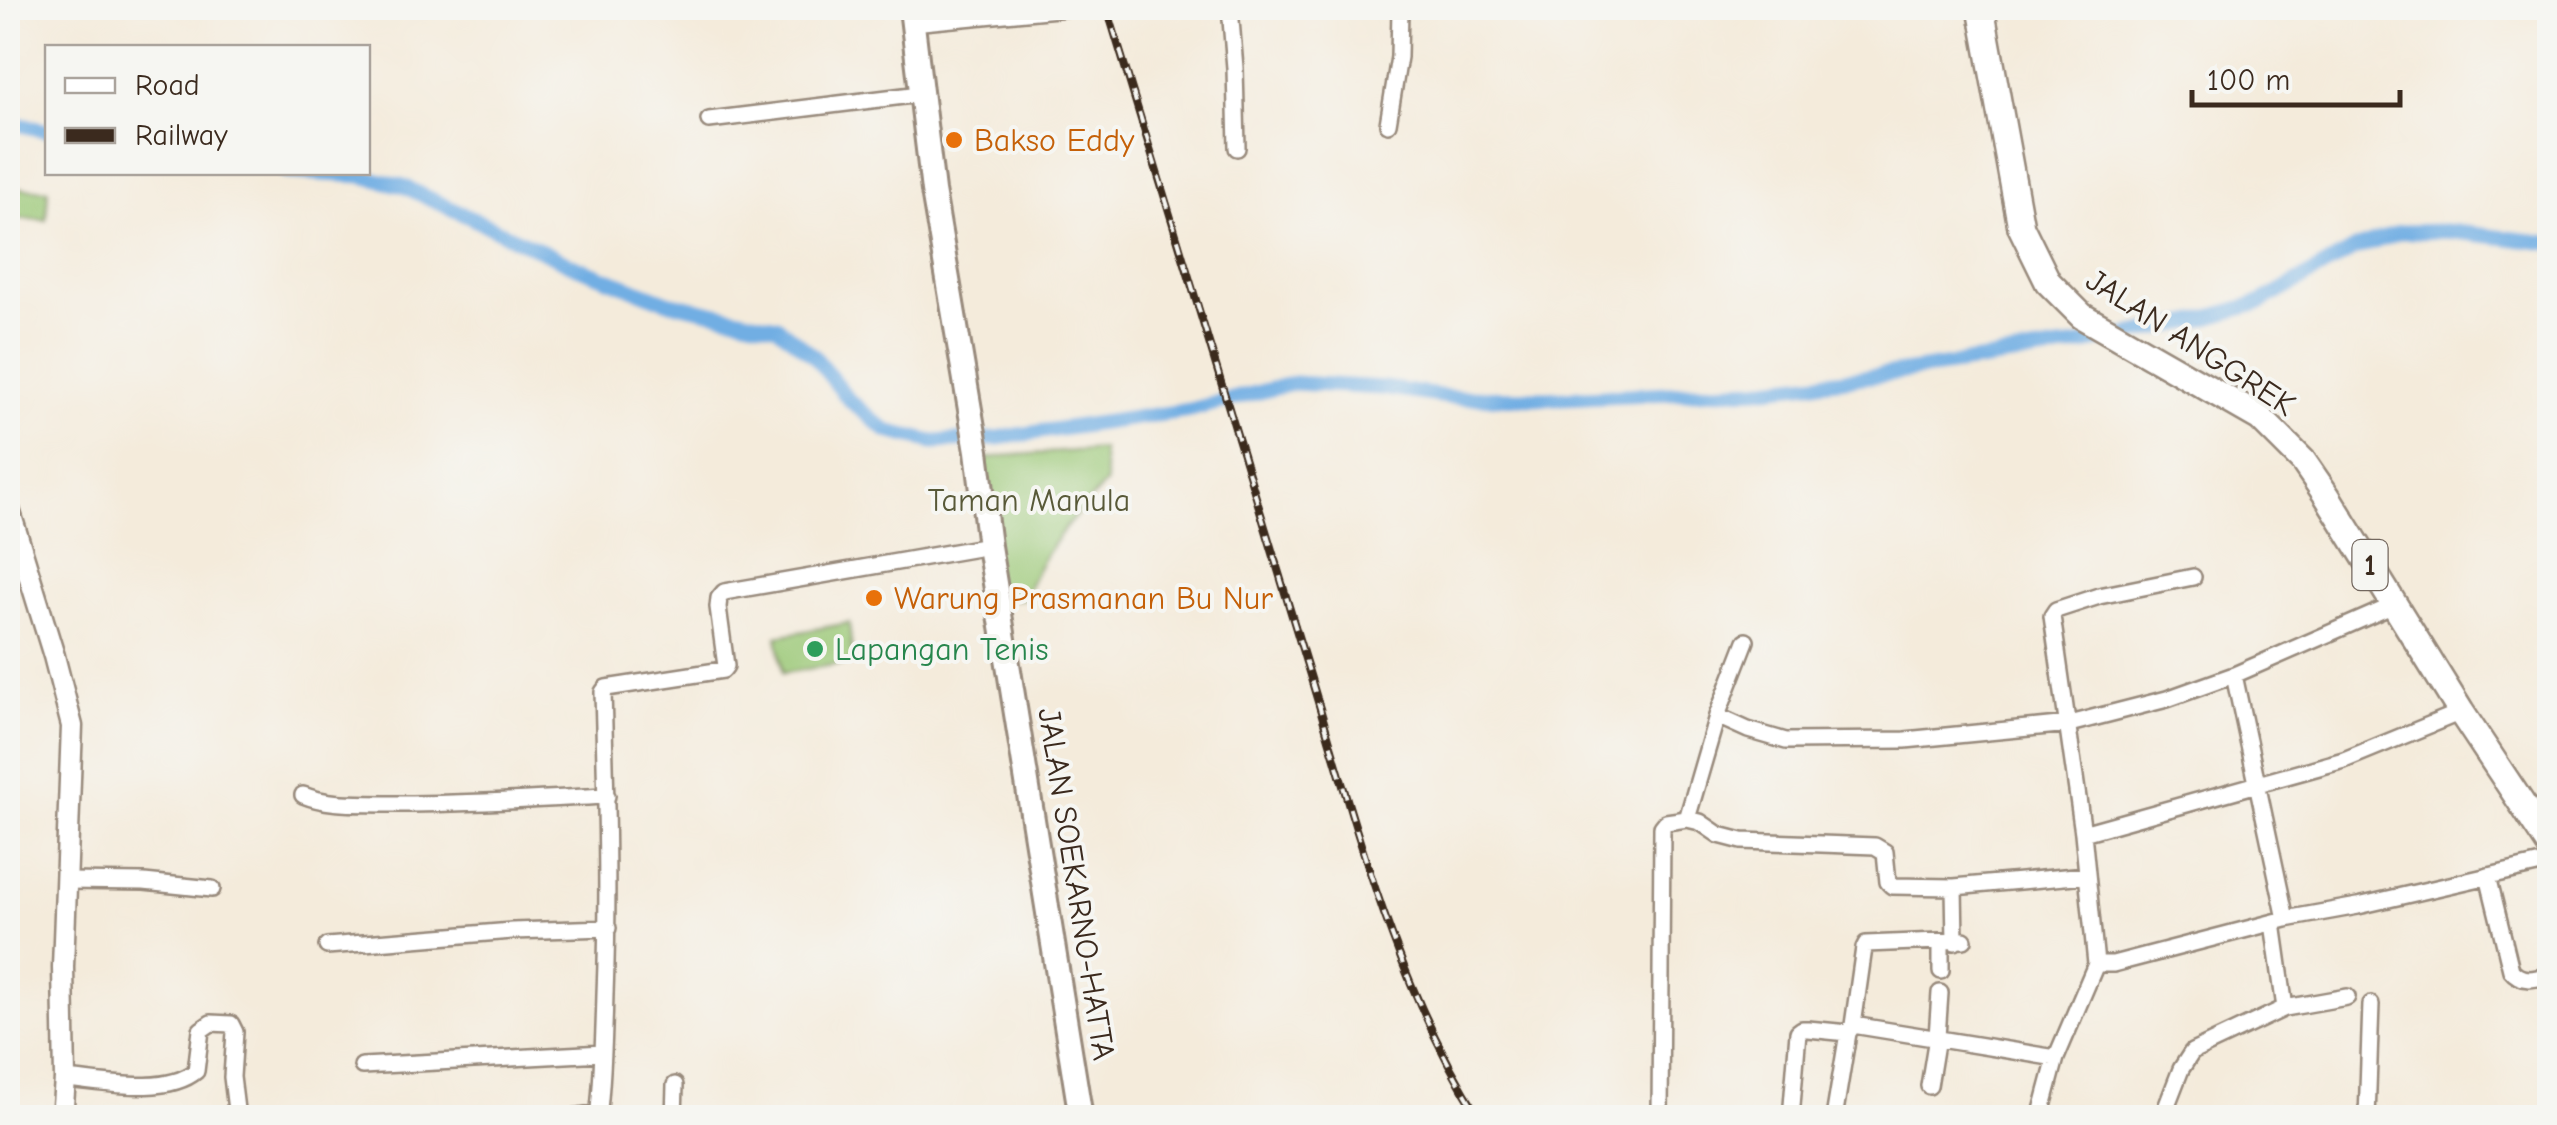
<svg xmlns="http://www.w3.org/2000/svg" width="2557" height="1125" viewBox="0 0 2557 1125" font-family="'Comic Neue',sans-serif">
	<style>
		.green { fill: #9ac775; stroke: #6a784a; stroke-width: 2.5 }
		.lines { fill: none; stroke-linecap: round; stroke-linejoin: round }
		.canal { stroke: #71aee3; stroke-width: 15 }
		.minor-casing { stroke: #988a7c; stroke-width: 20 }
		.secondary-casing { stroke: #988a7c; stroke-width: 25 }
		.primary-casing { stroke: #988a7c; stroke-width: 28 }
		.trunk-casing { stroke: #988a7c; stroke-width: 30 }
		.minor { stroke: #fff; stroke-width: 15 }
		.secondary { stroke: #fff; stroke-width: 20 }
		.primary { stroke: #fff; stroke-width: 22 }
		.trunk { stroke: #fff; stroke-width: 25 }
		.rail-casing { stroke: #3b2a1e; stroke-width: 8 }
		.rail { stroke: #f6f6f2; stroke-width: 4; stroke-dasharray: 11; stroke-linecap: butt }
		.food-dot { fill: #e8710a; stroke: #f6f6f2; stroke-width: 4 }
		.leisure-dot { fill: #2e9e5b; stroke: #f6f6f2; stroke-width: 4 }
		.labels { text-anchor: middle; stroke-width: 8; stroke-linejoin: round; paint-order: stroke }
		.shield { fill: #f6f6f2; stroke: #73675e; stroke-width: 2.5 }
		.shield-label { font-size: 30px; font-weight: bold; fill: #3b2a1e }
		.food-label { font-size: 32px; fill: #c56008; stroke: #f6f6f2; text-anchor: start }
		.street-label { font-size: 32px; fill: #3b2a1e; stroke: #f6f6f2 }
		.park-label { font-size: 32px; fill: #585938; stroke: #f6f6f2 }
		.leisure-label { font-size: 32px; fill: #27864d; stroke: #f6f6f2; text-anchor: start }
	</style>
	<rect width="100%" height="100%" fill="#f6f6f2"/>
	<filter id="ink" filterUnits="userSpaceOnUse"><feTurbulence type="fractalNoise" baseFrequency=".01" numOctaves="2"/><feDisplacementMap in="SourceGraphic" scale="20" xChannelSelector="R" yChannelSelector="G"/><feConvolveMatrix kernelMatrix="1 2 1 2 8 2 1 2 1" color-interpolation-filters="sRGB"/></filter>
	<filter id="wash" filterUnits="userSpaceOnUse"><feTurbulence type="fractalNoise" baseFrequency=".0048" numOctaves="4" result="noise"/><feDisplacementMap in="SourceGraphic" scale="40" xChannelSelector="R" yChannelSelector="G"/><feGaussianBlur stdDeviation="2.25" result="paint"/><feColorMatrix in="noise" values="0 0 0 0 0 0 0 0 0 0 0 0 0 0 0 0 0 1.4 0 .05"/><feComposite in="paint" operator="in"/></filter>
	<g filter="url(#wash)">
		<rect width="100%" height="100%" fill="#f4ebdb"/>
		<!-- green -->
		<path class="green" d="M8,187L48,190L46,220L8,218Z
			M1102,449L1106,483C1074,517 1039,553 1025,598L999,602L978,460L1002,456Z
			M849,623L853,662L783,673L777,636Z"/>
		<g class="lines">
			<!-- canal -->
			<path class="canal" d="M8,122L48,131
				M286,172L362,176L403,186L572,265L668,302L777,326L814,356L849,400L887,431L933,442L991,439L1190,410L1294,383L1383,388L1447,397L1561,398L1757,389L1889,374L2060,349L2201,320L2262,302L2355,249L2401,232L2447,231L2550,243"/>
		</g>
	</g>
	<g filter="url(#ink)">
		<g class="lines">
			<defs>
				<path id="minor" d="M1230,8L1235,68L1237,148
					M912,23L1068,8
					M709,120L920,94
					M1388,124L1399,57L1400,8
					M2234,675L2286,919
					M1717,716L1748,730L1786,741L1905,740L2069,724L2167,699L2234,675L2394,605
					M303,795C330,806 359,803 388,804C461,805 534,799 607,796
					M1687,819L1700,822L1719,835L1742,841L1875,846L1885,852L1888,882L1892,886L1954,887L2086,875
					M2083,833L2344,760L2461,712
					M2488,876L2511,970C2521,983 2535,979 2550,975
					M67,881L144,882L212,889
					M1954,887L1955,942
					M1941,942V971
					M327,946L512,931L608,928
					M2096,964H2113L2286,919L2358,906L2550,862
					M2285,1008L2347,997
					M1853,1025L1864,948L1866,944L1964,940
					M362,1066L603,1053
					M65,1079C102,1082 166,1096 196,1071L201,1030L211,1023L231,1024L235,1032L232,1077L237,1118
					M1929,1086L1937,1037L1940,993
					M567,1118L599,1113
					M598,1118C603,1077 604,1035 605,994C609,893 606,793 603,692L606,688L723,670L726,666L718,607L719,598L724,592L989,546
					M674,1118L675,1085
					M1660,1118L1662,827L1666,822L1687,819L1717,716L1746,641
					M1791,1118L1798,1032L1802,1029H1808L1848,1033
					M1834,1118L1848,1033L1853,1025L2056,1058
					M2040,1118L2056,1058L2096,964L2083,833L2052,616L2056,610L2099,596L2193,577
					M2162,1118L2181,1069L2192,1052L2285,1008L2273,923
					M2367,1118L2371,1004"/>
				<path id="secondary" d="M8,506L54,656L72,726L63,967L65,1079L62,1118"/>
				<path id="primary" d="M911,8L933,191L977,451L989,546L1081,1118"/>
				<path id="trunk" d="M1981,8L2021,227L2048,282L2082,316L2260,418L2303,461L2327,496L2461,712L2550,846"/>
			</defs>
			<!-- minor casing -->
			<use href="#minor" class="minor-casing"/>
			<!-- secondary casing -->
			<use href="#secondary" class="secondary-casing"/>
			<!-- primary casing -->
			<use href="#primary" class="primary-casing"/>
			<!-- trunk casing -->
			<use href="#trunk" class="trunk-casing"/>
			<!-- minor -->
			<use href="#minor" class="minor"/>
			<!-- secondary -->
			<use href="#secondary" class="secondary"/>
			<!-- primary -->
			<use href="#primary" class="primary"/>
			<!-- trunk -->
			<use href="#trunk" class="trunk"/>
			<defs>
				<path id="rail" d="M1107,8C1174,225 1239,442 1305,659C1353,814 1392,980 1480,1118"/>
			</defs>
			<!-- rail casing -->
			<use href="#rail" class="rail-casing"/>
			<!-- rail -->
			<use href="#rail" class="rail"/>
		</g>
	</g>
	<!-- markers -->
	<g class="food-dot">
		<circle cx="954" cy="140" r="10"/>
		<circle cx="874" cy="598" r="10"/>
	</g>
	<circle class="leisure-dot" cx="815" cy="649" r="10"/>
	<g class="labels">
		<!-- shield labels -->
		<rect class="shield" x="2352.5" y="540" width="35" height="50" rx="8"/>
		<g class="shield-label">
			<text x="2370" y="575">1</text>
		</g>
		<!-- food labels -->
		<g class="food-label">
			<text x="974" y="151">Bakso Eddy</text>
			<text x="894" y="609">Warung Prasmanan Bu Nur</text>
		</g>
		<!-- street labels -->
		<g class="street-label">
			<text transform="translate(2191 342) rotate(33)" y="11">JALAN ANGGREK</text>
			<text transform="translate(1077 884) rotate(81)" y="11">JALAN SOEKARNO-HATTA</text>
		</g>
		<!-- park labels -->
		<g class="park-label">
			<text x="1029" y="511">Taman Manula</text>
		</g>
		<!-- leisure labels -->
		<g class="leisure-label">
			<text x="835" y="660">Lapangan Tenis</text>
		</g>
	</g>
	<!-- margin -->
	<rect width="2557" height="1125" fill="none" stroke="#f6f6f2" stroke-width="40"/>
	<!-- legend -->
	<rect x="45" y="45" width="325" height="130" fill="#f6f6f2" stroke="#aba49d" stroke-width="2.5"/>
	<rect x="65" y="78" width="50" height="15" fill="#ffffff" stroke="#aba49d" stroke-width="2.5"/>
	<text x="135" y="95" font-size="30" fill="#3b2a1e">Road</text>
	<rect x="65" y="128" width="50" height="15" fill="#3b2a1e" stroke="#aba49d" stroke-width="2.5"/>
	<text x="135" y="145" font-size="30" fill="#3b2a1e">Railway</text>
	<!-- scale -->
	<path d="M2192 90v15h208v-15" fill="none" stroke="#3b2a1e" stroke-width="5"/>
	<text x="2207" y="90" font-size="30" fill="#3b2a1e" stroke="#f6f6f2" stroke-width="8" paint-order="stroke">100 m</text>
</svg>
